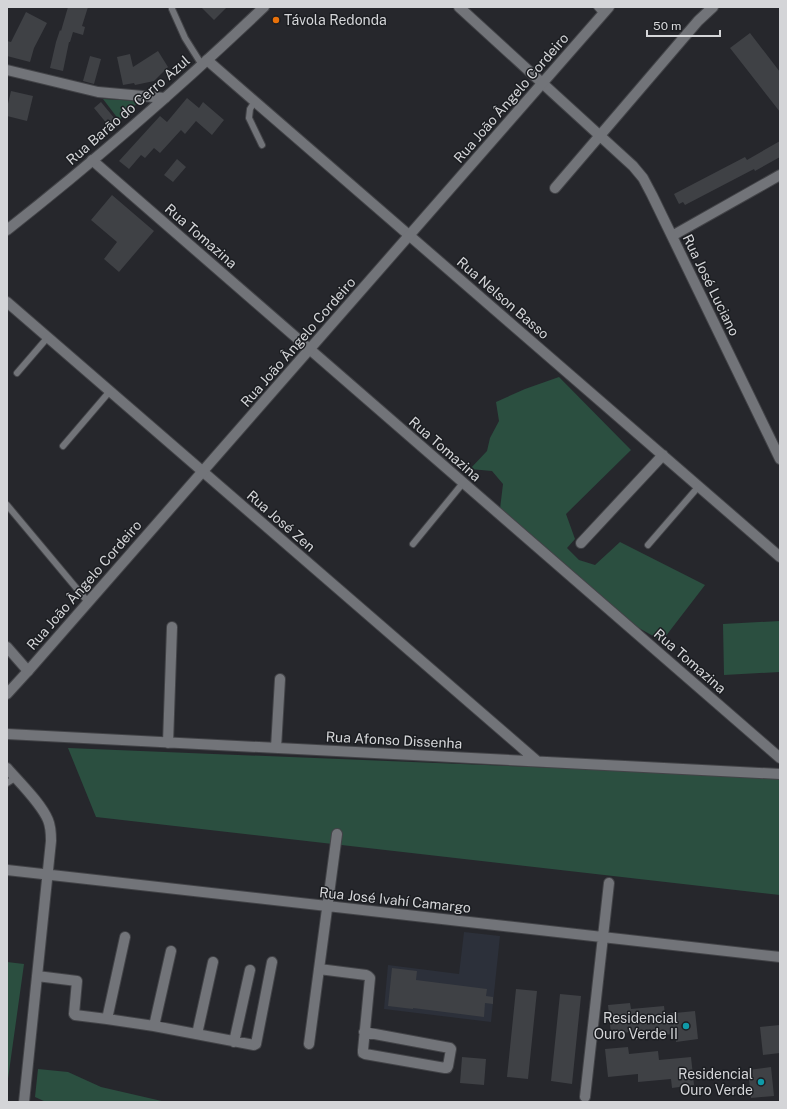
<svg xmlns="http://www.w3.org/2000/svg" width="787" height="1109" viewBox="0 0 787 1109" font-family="'Public Sans',sans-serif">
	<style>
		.built { fill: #2c303a }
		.green { fill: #2b4f40 }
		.building { fill: #3f4145 }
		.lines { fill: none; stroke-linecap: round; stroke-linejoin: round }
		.service-casing { stroke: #424347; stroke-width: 8 }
		.minor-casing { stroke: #424347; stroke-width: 12 }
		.tertiary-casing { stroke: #424347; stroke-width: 12 }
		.secondary-casing { stroke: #424347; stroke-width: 12 }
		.service { stroke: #727479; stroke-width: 6 }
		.minor { stroke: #727479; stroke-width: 10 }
		.tertiary { stroke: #727479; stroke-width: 10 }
		.secondary { stroke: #727479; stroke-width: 10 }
		.food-dot { fill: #e8710a; stroke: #1c1e22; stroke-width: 1.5 }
		.culture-dot { fill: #0f9aa8; stroke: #1c1e22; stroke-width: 1.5 }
		.labels { text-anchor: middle; stroke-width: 3; stroke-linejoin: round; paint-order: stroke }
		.poi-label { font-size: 14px; fill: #d4d5d8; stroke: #1c1e22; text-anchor: end }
		.street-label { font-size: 14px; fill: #d4d5d8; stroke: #1c1e22 }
	</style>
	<rect width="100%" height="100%" fill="#26272c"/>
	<!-- built -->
	<path class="built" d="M464,932L500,936L491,1022L384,1009L388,965L459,974Z"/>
	<!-- green -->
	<path class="green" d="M103,99L140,101L119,120Z
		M559,377L631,450L566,514L575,539L567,548L579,560L595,565L620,542L705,585L662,641L630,623L500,509L503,484L492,471L470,469L487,451L490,438L499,421L496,402L525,389Z
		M780,621V672L724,675L723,624Z
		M68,748L780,777V895L96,817Z
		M7,962L24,964L7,1086Z
		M38,1069L68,1072L101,1087L166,1102H46L35,1097Z"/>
	<!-- building -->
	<path class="building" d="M68,7H88L82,26L85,27L83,35L73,32L70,42H69L63,71L50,68L56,42L60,30L61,31Z
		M201,7H227L214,20Z
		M26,12L47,23L34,48L30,62L7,56V41L11,42Z
		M750,33L780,72V112L730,48Z
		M158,51L168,67L154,81L135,85L134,83L123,85L117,57L130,54L133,67Z
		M90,56L101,59L94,84L83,81Z
		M11,91L33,96L27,121L7,116V108Z
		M187,98L199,108L203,102L224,120L212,135L196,121L185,134L181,130L160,153L154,148L145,158L141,155L129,169L119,161L160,116L167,122Z
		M101,102L115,119L108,125L94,108Z
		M780,141V157L755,171L754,169L685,205L683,202L679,204L674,194L745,157L747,160Z
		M177,159L186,167L173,182L164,175Z
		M112,195L154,231L119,272L104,259L117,242L91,220Z
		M392,968L417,971L416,980L487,989L486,996L493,997V1004L485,1003L484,1017L413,1008V1009L388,1006Z
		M516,989L537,991L528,1079L507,1077Z
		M560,994L581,996L572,1084L551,1081Z
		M630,1003L631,1009L664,1006L665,1014L695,1011L698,1039L676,1042L675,1034L660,1035L659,1029L611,1034L608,1005Z
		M780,1025V1033H779L780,1053L763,1055L760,1027Z
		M628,1047L629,1054L658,1051L659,1060L691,1057L694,1085L672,1088L671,1079L638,1082V1074L608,1077L605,1049Z
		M462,1057L486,1059L484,1085L460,1083Z
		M771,1067L774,1096L751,1098L748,1070Z"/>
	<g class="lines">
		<defs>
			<path id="service" d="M597,7L603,14
				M172,9L185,38L202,65
				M255,101L250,109L249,118L262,145
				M17,373L48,337
				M63,446L110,391
				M7,505L88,602
				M413,544L463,483
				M648,545L699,486
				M7,783L15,778"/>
			<path id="minor" d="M459,7L633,166L643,178L652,195L780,459
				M207,60L780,557
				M7,70L98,92L165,98
				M92,160L780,758
				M555,188L698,21L713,7
				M672,236L780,175
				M7,302L537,761
				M581,543L663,455
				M7,694L28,671
				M7,734L780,774
				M168,743L172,627
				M276,748L280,679
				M7,768C19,782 41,803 48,820C51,827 51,834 51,841L24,1102
				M7,870L780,957
				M319,969L366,975L368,976L370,978L363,1050V1053L365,1054L445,1068H447L448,1066L451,1049L450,1048L364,1032
				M37,976L77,981L74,1014L75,1015L107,1019L154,1026L254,1045L256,1044L272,962
				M107,1019L125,937
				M154,1026L171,951
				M197,1034L213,962
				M234,1042L250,970
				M309,1044L337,834
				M585,1097L609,883"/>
			<path id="tertiary" d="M7,647L28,671L609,7"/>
			<path id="secondary" d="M7,230C96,160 182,85 264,7"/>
		</defs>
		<!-- service casing -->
		<use href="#service" class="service-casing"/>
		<!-- minor casing -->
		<use href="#minor" class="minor-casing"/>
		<!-- tertiary casing -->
		<use href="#tertiary" class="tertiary-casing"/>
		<!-- secondary casing -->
		<use href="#secondary" class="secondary-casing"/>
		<!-- service -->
		<use href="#service" class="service"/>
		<!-- minor -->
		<use href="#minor" class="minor"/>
		<!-- tertiary -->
		<use href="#tertiary" class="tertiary"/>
		<!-- secondary -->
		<use href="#secondary" class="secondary"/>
	</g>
	<!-- markers -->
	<circle class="food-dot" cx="276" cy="20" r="4"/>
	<g class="culture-dot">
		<circle cx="686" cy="1026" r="4"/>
		<circle cx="761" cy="1082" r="4"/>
	</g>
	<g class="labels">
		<!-- poi labels -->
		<g class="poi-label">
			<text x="284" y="25" text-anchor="start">Távola Redonda</text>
			<text x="678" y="1023">Residencial<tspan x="678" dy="16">Ouro Verde II</tspan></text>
			<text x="753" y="1079">Residencial<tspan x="753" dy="16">Ouro Verde</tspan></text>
		</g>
		<!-- street labels -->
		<g class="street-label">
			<text transform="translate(511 98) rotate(-49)" y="5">Rua João Ângelo Cordeiro</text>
			<text transform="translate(128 110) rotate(-41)" y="5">Rua Barão do Cerro Azul</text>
			<text transform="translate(201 236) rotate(41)" y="5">Rua Tomazina</text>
			<text transform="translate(711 285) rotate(64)" y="5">Rua José Luciano</text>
			<text transform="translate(503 298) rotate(41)" y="5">Rua Nelson Basso</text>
			<text transform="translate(298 342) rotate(-49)" y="5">Rua João Ângelo Cordeiro</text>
			<text transform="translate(445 449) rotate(41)" y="5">Rua Tomazina</text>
			<text transform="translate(281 521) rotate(41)" y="5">Rua José Zen</text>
			<text transform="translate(84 585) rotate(-49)" y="5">Rua João Ângelo Cordeiro</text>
			<text transform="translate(690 661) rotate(41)" y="5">Rua Tomazina</text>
			<text transform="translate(394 740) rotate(3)" y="5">Rua Afonso Dissenha</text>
			<text transform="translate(395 900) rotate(6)" y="5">Rua José Ivahí Camargo</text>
		</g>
	</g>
	<!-- border -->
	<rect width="787" height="1109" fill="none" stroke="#d4d5d8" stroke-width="16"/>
	<!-- scale -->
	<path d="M647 30v6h73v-6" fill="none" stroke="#d4d5d8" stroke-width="2"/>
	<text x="653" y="30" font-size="12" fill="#d4d5d8" stroke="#1c1e22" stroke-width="3" paint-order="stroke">50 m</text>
</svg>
